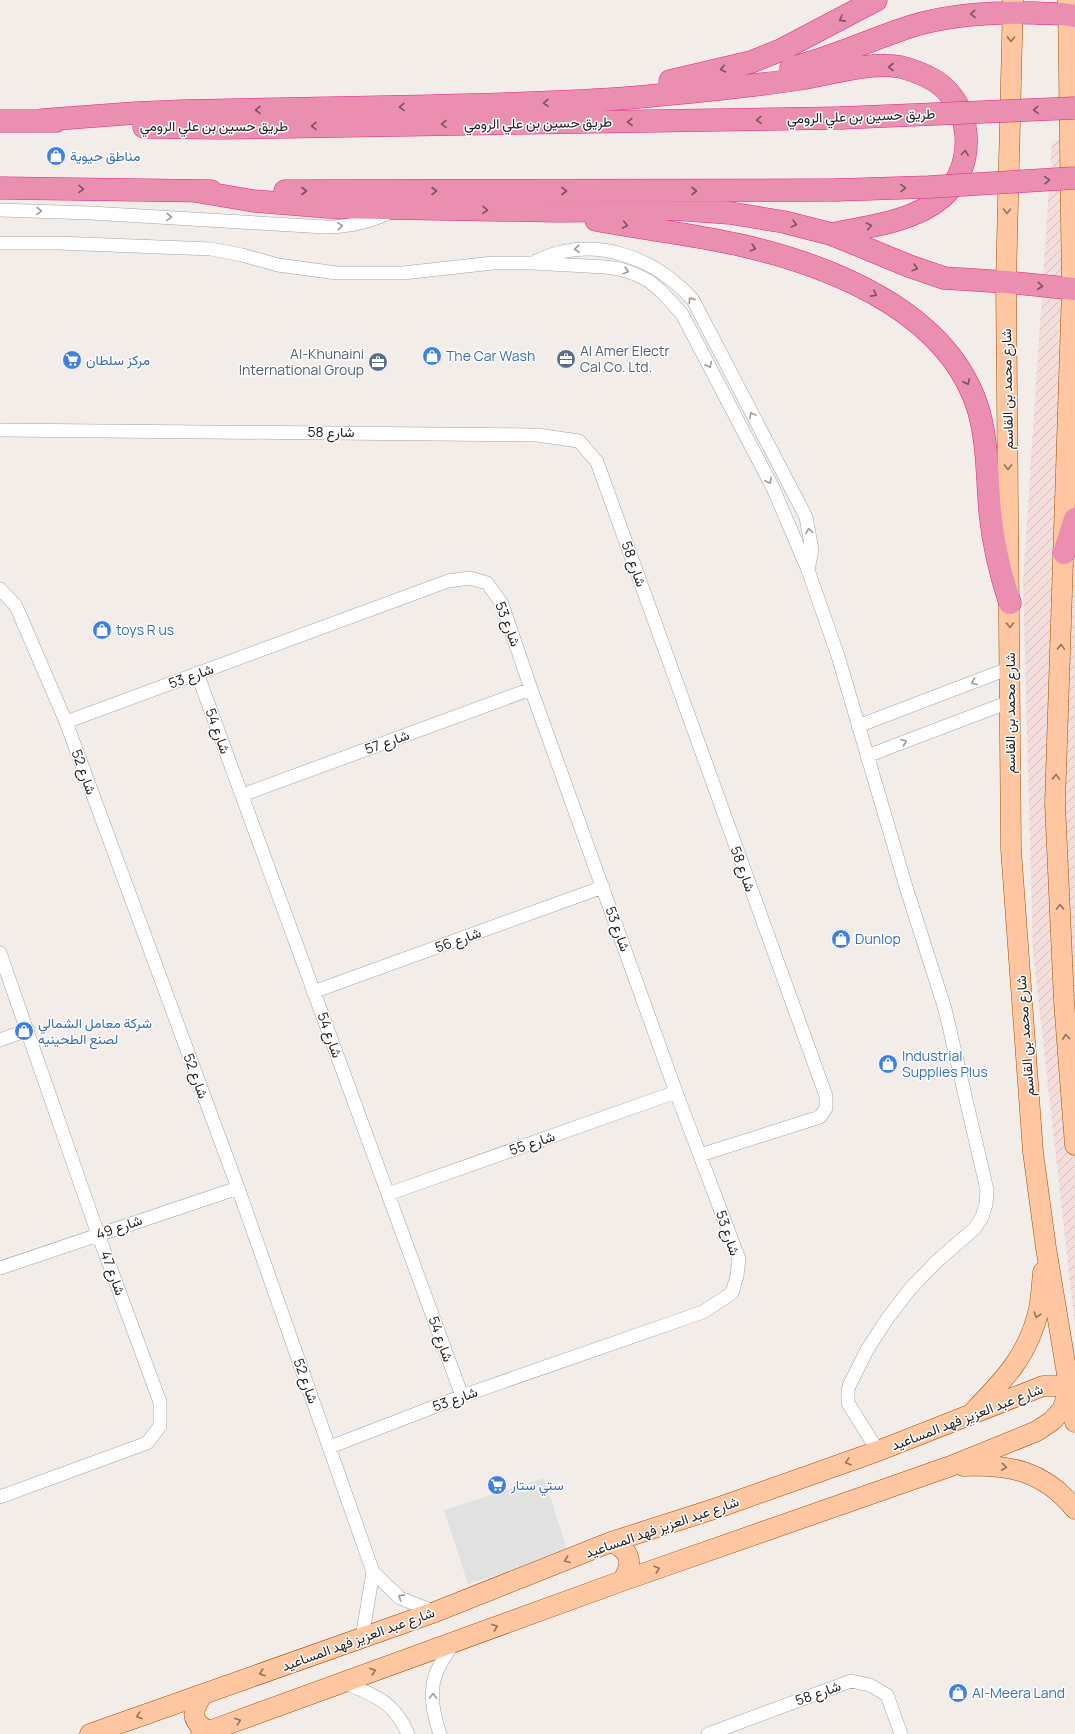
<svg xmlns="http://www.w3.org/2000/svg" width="1075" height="1734" viewBox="0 0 1075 1734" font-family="Manrope,Vazirmatn,sans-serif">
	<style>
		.military { fill: url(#military-furrows) }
		.parking { fill: #e1e1e1 }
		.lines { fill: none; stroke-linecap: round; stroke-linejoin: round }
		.street-casing { stroke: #a2a2a2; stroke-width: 14 }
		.primary-casing { stroke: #9f4f00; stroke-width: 21 }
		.highway-casing { stroke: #df2585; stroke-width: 23 }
		.street { stroke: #fff; stroke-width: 13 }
		.primary { stroke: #fec6a1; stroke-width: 20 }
		.highway { stroke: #ea8fb0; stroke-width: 22 }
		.highway-bridge-casing { stroke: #df2585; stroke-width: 23; stroke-linecap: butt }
		.highway-bridge { stroke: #ea8fb0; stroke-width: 22 }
		.oneway { stroke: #7b5261 }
		.oneway2 { stroke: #907461 }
		.oneway3 { stroke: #9b9b9b }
		.labels { text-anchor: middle; stroke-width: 3; stroke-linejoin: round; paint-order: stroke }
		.street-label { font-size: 14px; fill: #212121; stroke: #fff }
		.shop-label { font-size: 14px; fill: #366cbe; stroke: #fff; text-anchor: start }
		.service-label { font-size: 14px; fill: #4e5e75; stroke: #fff; text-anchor: start }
	</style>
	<defs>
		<pattern id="military-furrows" width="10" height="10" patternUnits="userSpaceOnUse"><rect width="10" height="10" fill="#f3dedb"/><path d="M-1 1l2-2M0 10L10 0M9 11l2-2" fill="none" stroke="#d0bebc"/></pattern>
	</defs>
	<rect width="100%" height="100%" fill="#f2ede8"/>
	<!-- military -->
	<path class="military" d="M1075,139V1326L1033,953L1023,582L1052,141Z"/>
	<!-- parking -->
	<path class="parking" d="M544,1478L568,1552L468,1584L444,1510Z"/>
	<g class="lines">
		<defs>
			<path id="street" d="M0,210L91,213L325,227C349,227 370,222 391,212
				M0,243H58L211,249L242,255L278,265L337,273H403L493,263H532L605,267L620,269L635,274L649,281L661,291L682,314L773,488L808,570L838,656L906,887L945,1009L987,1190L986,1204L982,1217L975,1228L936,1262L910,1289L887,1319L867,1350L850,1384L848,1390V1403L878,1451
				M536,261C592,234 654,256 693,300L806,517L812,550L808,570
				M0,430L537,435L579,441L597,462L826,1096V1108L820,1117L700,1155
				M0,589L16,606L66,722L238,1188L373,1572L400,1598L435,1612
				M197,673L462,1396
				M66,722L448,581L470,578L487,583L502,604L531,689L676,1092L739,1259L737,1276L732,1293L703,1312L462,1396L330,1447
				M858,726L1010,668
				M867,756L1009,702
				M242,795L531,689
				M0,953L98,1234L160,1402V1426L147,1443L0,1497
				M313,992L603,887
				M0,1040L28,1030
				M388,1194L676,1092
				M0,1268L238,1188
				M362,1638L373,1572
				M343,1682C374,1695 394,1701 408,1734
				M440,1734C433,1714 428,1689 438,1669C442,1659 449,1651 454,1642
				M708,1734L851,1681L870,1685L887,1695L901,1734"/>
			<path id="primary" d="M1013,0L1006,282L1011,849L1033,1152L1046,1248L1075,1422
				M1068,0L1072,289L1055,803L1064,1001L1075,1145
				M974,1411C1005,1379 1029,1354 1039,1309C1041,1297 1042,1284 1043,1272
				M963,1466C1010,1464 1044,1471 1075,1509
				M611,1542C631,1550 634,1564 622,1581
				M203,1694C192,1710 189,1721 209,1731
				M90,1734L435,1612L611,1542L717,1508L878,1451L1043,1386H1057L1075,1392
				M201,1734L622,1581L951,1466L1037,1431L1052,1421L1062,1410L1070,1388"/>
			<path id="highway" d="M791,68C832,58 869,40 909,27C950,14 993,12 1036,13C1049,14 1062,13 1075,16
				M670,81L751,62L781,50L876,0
				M42,120L136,113L183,111C266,110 349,108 432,106C501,104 570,103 639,97C693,92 747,87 800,79C831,74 870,61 901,67C916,71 930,76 942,86C975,114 974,171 941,198C913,222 866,227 831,234
				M0,121H56
				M144,127L221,128L840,118
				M0,188L211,191
				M195,191L254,201L328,207L560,211L673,209L730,213L784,222L831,234L909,266L944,278L1006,282L1075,289
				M285,191L836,190
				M596,220C644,229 692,234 740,245C832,266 950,312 979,412C988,445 987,478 990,512C993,543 1000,573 1010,603
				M1064,553L1075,519"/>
		</defs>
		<!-- street casing -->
		<use href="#street" class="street-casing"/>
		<!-- primary casing -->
		<use href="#primary" class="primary-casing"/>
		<!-- highway casing -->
		<use href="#highway" class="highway-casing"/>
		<!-- street -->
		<use href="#street" class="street"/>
		<!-- primary -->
		<use href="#primary" class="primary"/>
		<!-- highway -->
		<use href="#highway" class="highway"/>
		<defs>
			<path id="highway-bridge" d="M840,118L1075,108
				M836,190L929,187L1075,178"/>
		</defs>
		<!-- highway-bridge casing -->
		<use href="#highway-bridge" class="highway-bridge-casing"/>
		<!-- highway-bridge -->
		<use href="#highway-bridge" class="highway-bridge"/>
	</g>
	<!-- one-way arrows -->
	<defs><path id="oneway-chevron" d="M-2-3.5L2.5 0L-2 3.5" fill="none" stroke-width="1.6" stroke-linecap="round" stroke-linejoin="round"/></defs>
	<g class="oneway">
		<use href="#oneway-chevron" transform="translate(973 14) rotate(176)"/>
		<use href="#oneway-chevron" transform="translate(842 19) rotate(152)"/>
		<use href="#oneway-chevron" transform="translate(891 67) rotate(-180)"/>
		<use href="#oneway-chevron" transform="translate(723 69) rotate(167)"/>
		<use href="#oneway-chevron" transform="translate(546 103) rotate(179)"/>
		<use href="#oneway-chevron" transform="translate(402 107) rotate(179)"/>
		<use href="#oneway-chevron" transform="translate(258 110) rotate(179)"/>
		<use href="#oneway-chevron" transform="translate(1036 110) rotate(177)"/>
		<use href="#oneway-chevron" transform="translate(759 120) rotate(179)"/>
		<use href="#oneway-chevron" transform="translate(630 122) rotate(179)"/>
		<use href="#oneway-chevron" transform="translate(444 124) rotate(179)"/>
		<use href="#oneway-chevron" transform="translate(314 126) rotate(179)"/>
		<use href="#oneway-chevron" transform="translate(965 153) rotate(-82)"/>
		<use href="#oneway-chevron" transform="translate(1047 180) rotate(-4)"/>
		<use href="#oneway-chevron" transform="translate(903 188) rotate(-2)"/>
		<use href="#oneway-chevron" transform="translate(81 189) rotate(1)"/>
		<use href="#oneway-chevron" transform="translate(304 191)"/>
		<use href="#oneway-chevron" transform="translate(434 191)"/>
		<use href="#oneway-chevron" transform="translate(564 191)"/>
		<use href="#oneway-chevron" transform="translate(694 191)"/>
		<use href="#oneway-chevron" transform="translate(485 210) rotate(1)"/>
		<use href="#oneway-chevron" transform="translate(794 224) rotate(15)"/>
		<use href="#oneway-chevron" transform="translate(625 225) rotate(10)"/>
		<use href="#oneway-chevron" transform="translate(869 226) rotate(-12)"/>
		<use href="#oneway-chevron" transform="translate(753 248) rotate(15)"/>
		<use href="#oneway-chevron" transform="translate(915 268) rotate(18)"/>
		<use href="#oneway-chevron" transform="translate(1040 286) rotate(6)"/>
		<use href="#oneway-chevron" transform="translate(874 294) rotate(28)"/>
		<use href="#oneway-chevron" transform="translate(967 382) rotate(65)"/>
	</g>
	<g class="oneway2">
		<use href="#oneway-chevron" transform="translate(1011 39) rotate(91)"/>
		<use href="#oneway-chevron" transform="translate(1007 211) rotate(91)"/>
		<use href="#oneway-chevron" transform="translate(1008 467) rotate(89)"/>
		<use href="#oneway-chevron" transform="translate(1010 625) rotate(90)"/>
		<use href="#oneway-chevron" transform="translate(1061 647) rotate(-88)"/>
		<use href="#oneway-chevron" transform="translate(1056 777) rotate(-88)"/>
		<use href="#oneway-chevron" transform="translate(1060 907) rotate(-92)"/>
		<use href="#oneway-chevron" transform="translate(1066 1037) rotate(-95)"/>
		<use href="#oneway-chevron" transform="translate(1037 1315) rotate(107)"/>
		<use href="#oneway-chevron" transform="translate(848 1462) rotate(161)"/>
		<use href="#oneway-chevron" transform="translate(1004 1467) rotate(6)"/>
		<use href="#oneway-chevron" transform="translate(567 1560) rotate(159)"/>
		<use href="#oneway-chevron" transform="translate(657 1569) rotate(-19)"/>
		<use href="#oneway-chevron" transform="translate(495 1627) rotate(-20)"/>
		<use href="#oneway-chevron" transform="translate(373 1671) rotate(-20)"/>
		<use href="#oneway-chevron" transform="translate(262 1673) rotate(161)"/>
		<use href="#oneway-chevron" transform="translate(139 1716) rotate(160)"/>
		<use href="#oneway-chevron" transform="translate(238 1721) rotate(-20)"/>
	</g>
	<g class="oneway3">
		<use href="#oneway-chevron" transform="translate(39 211) rotate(2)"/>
		<use href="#oneway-chevron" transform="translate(169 217) rotate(3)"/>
		<use href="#oneway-chevron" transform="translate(340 226) rotate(-5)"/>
		<use href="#oneway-chevron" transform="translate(577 249) rotate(175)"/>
		<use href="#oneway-chevron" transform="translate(626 271) rotate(17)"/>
		<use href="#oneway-chevron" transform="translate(691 300) rotate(-125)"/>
		<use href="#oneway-chevron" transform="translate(709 365) rotate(63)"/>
		<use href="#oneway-chevron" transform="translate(752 415) rotate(-118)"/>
		<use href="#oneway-chevron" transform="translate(769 481) rotate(63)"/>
		<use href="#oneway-chevron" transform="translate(809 531) rotate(-100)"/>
		<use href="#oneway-chevron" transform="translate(974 682) rotate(159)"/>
		<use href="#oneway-chevron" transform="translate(904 742) rotate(-21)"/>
		<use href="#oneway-chevron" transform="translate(401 1597) rotate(-147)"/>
		<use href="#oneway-chevron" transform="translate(433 1696) rotate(-89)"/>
	</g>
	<!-- icons -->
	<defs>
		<symbol id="shop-disc" viewBox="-11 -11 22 22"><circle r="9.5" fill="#3f7fe0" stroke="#fff"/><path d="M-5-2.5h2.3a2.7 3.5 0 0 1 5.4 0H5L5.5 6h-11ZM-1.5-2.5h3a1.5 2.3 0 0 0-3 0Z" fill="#fff"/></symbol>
		<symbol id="office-disc" viewBox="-11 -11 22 22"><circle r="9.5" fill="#5c6f8a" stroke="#fff"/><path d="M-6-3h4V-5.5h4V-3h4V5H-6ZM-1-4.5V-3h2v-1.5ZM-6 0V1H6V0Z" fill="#fff"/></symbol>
		<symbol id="supermarket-disc" viewBox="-11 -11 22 22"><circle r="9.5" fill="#3f7fe0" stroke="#fff"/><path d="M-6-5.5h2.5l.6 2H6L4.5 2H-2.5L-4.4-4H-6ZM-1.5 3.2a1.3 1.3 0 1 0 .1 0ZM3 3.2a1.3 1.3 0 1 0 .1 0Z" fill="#fff"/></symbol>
	</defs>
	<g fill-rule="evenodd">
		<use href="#shop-disc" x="45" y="145" width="22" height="22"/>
		<use href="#shop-disc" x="421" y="345" width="22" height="22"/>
		<use href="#office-disc" x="555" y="348" width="22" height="22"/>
		<use href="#supermarket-disc" x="61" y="349" width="22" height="22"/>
		<use href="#office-disc" x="367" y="351" width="22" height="22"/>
		<use href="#shop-disc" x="91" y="619" width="22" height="22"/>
		<use href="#shop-disc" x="830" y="928" width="22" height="22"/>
		<use href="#shop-disc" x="13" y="1020" width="22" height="22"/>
		<use href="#shop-disc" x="877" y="1053" width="22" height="22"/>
		<use href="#supermarket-disc" x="486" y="1474" width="22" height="22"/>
		<use href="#shop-disc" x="947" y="1682" width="22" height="22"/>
	</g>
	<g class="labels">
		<!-- street labels -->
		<g class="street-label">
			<text transform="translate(861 116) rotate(-2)" y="5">طريق حسين بن علي الرومي</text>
			<text transform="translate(538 123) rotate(-1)" y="5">طريق حسين بن علي الرومي</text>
			<text x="214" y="131">طريق حسين بن علي الرومي</text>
			<text transform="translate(1007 389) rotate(-91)" y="5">شارع محمد بن القاسم</text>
			<text x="331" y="437">شارع 58</text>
			<text transform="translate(634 564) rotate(70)" y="5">شارع 58</text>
			<text transform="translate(508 624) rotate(69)" y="5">شارع 53</text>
			<text transform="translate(191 676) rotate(-20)" y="5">شارع 53</text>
			<text transform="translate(1010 713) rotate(-90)" y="5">شارع محمد بن القاسم</text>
			<text transform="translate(218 731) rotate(70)" y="5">شارع 54</text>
			<text transform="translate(387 742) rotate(-20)" y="5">شارع 57</text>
			<text transform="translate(84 772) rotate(70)" y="5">شارع 52</text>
			<text transform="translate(743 869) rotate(70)" y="5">شارع 58</text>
			<text transform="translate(618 929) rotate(70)" y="5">شارع 53</text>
			<text transform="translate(458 940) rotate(-20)" y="5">شارع 56</text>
			<text transform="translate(330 1035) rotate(70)" y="5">شارع 54</text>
			<text transform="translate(1025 1036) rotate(-94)" y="5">شارع محمد بن القاسم</text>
			<text transform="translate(196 1076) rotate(70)" y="5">شارع 52</text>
			<text transform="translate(532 1143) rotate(-19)" y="5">شارع 55</text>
			<text transform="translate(119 1227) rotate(-19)" y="5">شارع 49</text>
			<text transform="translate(728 1233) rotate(71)" y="5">شارع 53</text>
			<text transform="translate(113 1273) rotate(70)" y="5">شارع 47</text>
			<text transform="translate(441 1339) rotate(70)" y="5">شارع 54</text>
			<text transform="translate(306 1381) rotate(70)" y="5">شارع 52</text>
			<text transform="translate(455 1399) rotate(-20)" y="5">شارع 53</text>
			<text transform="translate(967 1417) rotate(-21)" y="5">شارع عبد العزيز فهد المساعيد</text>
			<text transform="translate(662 1527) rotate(-19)" y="5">شارع عبد العزيز فهد المساعيد</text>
			<text transform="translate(358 1639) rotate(-20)" y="5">شارع عبد العزيز فهد المساعيد</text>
			<text transform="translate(818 1693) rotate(-20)" y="5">شارع 58</text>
		</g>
		<!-- shop labels -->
		<g class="shop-label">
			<text x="70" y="161">مناطق حيوية</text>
			<text x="446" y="361">The Car Wash</text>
			<text x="86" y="365">مركز سلطان</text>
			<text x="116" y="635">toys R us</text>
			<text x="855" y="944">Dunlop</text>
			<text x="38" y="1028">شركة معامل الشمالي<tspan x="38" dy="16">لصنع الطحينيه</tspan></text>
			<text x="902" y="1061">Industrial<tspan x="902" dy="16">Supplies Plus</tspan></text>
			<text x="511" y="1490">ستي ستار</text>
			<text x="972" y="1698">Al-Meera Land</text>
		</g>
		<!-- service labels -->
		<g class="service-label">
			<text x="580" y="356">Al Amer Electr<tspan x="580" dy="16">Cal Co. Ltd.</tspan></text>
			<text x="364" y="359" text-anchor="end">Al-Khunaini<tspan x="364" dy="16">International Group</tspan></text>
		</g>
	</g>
</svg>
